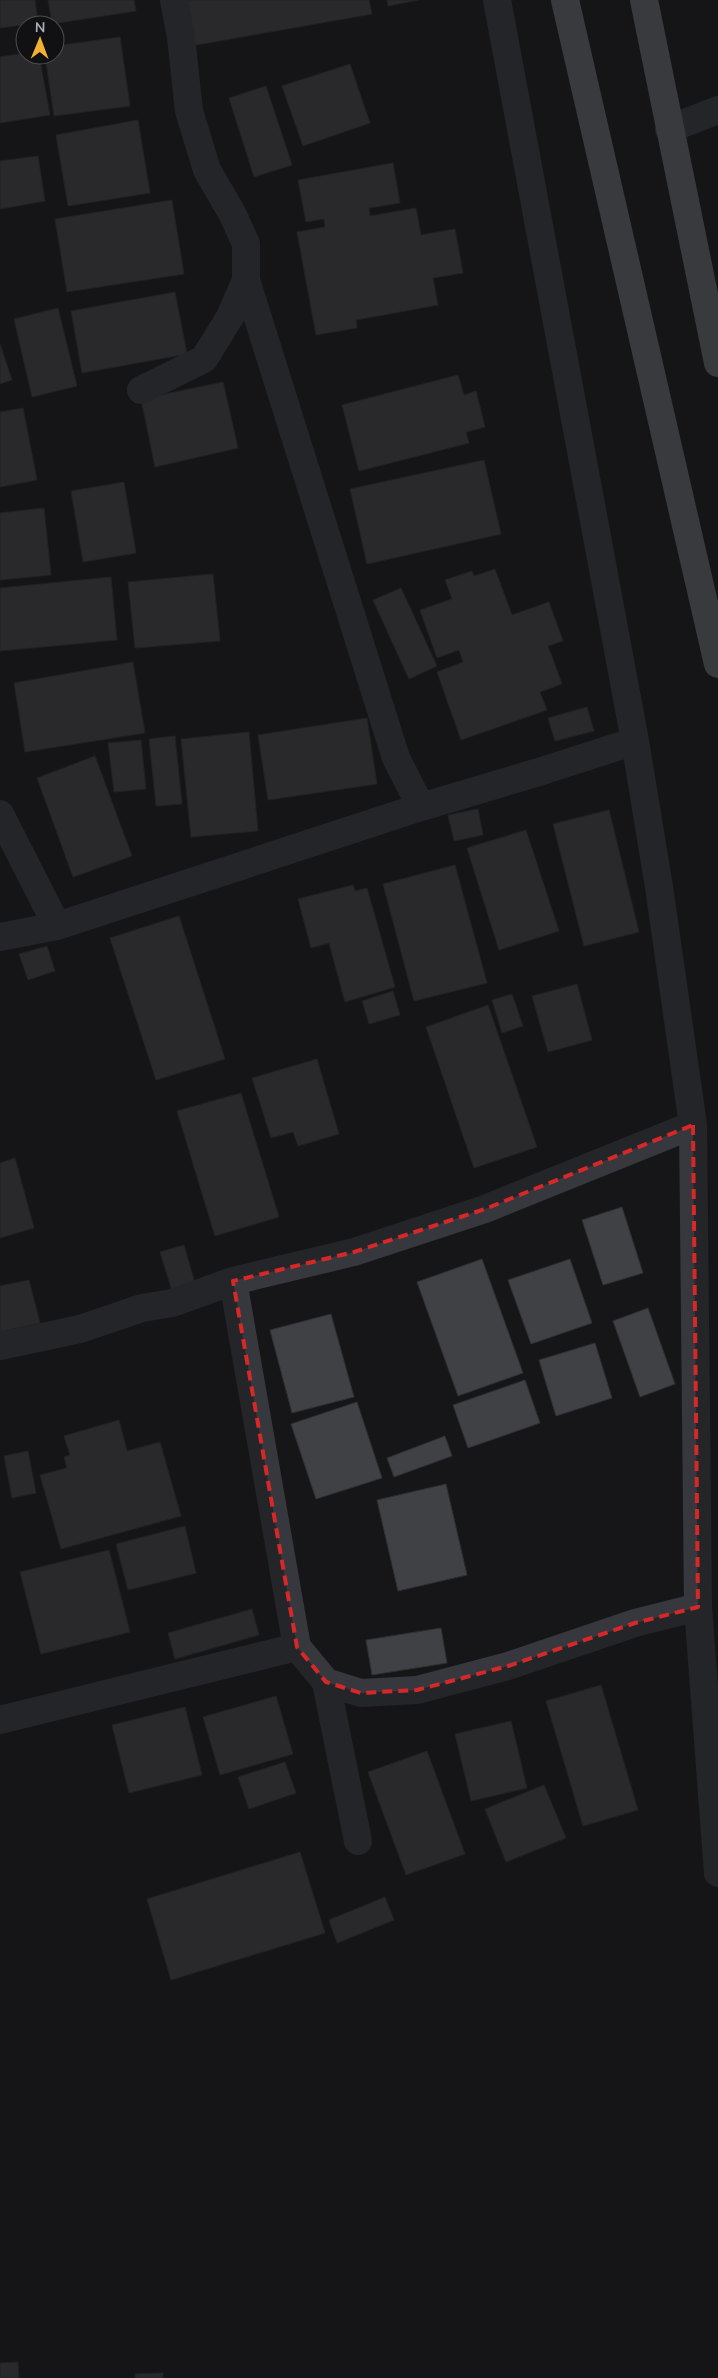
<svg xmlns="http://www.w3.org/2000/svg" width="718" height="2378" viewBox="0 0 718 2378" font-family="Mulish,sans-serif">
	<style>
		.building { fill: #404145; stroke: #303034 }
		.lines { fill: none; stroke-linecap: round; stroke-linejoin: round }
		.street { stroke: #37383d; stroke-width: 28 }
		.highway { stroke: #63666e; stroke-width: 28 }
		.marked { fill: none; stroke: #d62828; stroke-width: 4; stroke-dasharray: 10 6; stroke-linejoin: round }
	</style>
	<rect width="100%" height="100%" fill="#161618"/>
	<!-- building -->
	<path class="building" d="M0,0H35L38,23L0,28Z
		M48,0H134L136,11L52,24Z
		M184,0H369L372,14L191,46Z
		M387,0H419L388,6Z
		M120,37L130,106L54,116L45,55H55V46Z
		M25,53V55H39L50,115L0,123V57Z
		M350,64L370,123L303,146L282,86Z
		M266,86L292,165L254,177L229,98Z
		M138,120L150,193L68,206L56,135Z
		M38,156L45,201L0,209V161Z
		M393,163L400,203L369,208L370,216L416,208L421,235L455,229L463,273L433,278L438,305L356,320L357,328L316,335L297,232L325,227L324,219L306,222L298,180Z
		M172,200L184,274L67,292L55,219Z
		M175,292L187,354L82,373L71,311Z
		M58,308L77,386L32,397L14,319Z
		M0,344L12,380L0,384Z
		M458,375L464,395L476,391L485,427L466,432L469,443L359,471L342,405Z
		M223,382L238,448L155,467L141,399Z
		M23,408L37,480L0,487V412Z
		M484,460L501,534L367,564L350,489Z
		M124,482L136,553L83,562L71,491Z
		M44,508L51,575L0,580V513Z
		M495,569L512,615L549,602L563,641L548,646L562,684L540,692L547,710L461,740L437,672L463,662L459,650L437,658L420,610L452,599L445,580L472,571L474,576Z
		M213,574L220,641L135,648L128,582Z
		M111,577L117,640L0,651V588Z
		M401,588L437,666L409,679L373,600Z
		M133,662L145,733L25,752L14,683Z
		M587,707L594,731L555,741L548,718Z
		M367,718L377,784L268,800L258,735Z
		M249,732L258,831L191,837L181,739Z
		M175,736L182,804L156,806L149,739Z
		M141,740L146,789L114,792L108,743Z
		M95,756L132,856L73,877L37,778Z
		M478,809L483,835L454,841L448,815Z
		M609,810L639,932L584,946L553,824Z
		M526,830L559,931L499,950L467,848Z
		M455,865L487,983L414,1001L383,884Z
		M353,885L355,891L367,888L395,987L345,1002L329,943L311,948L298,899Z
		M179,916L225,1059L156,1080L110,938Z
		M47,946L55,971L28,980L19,954Z
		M577,984L592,1040L548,1052L532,996Z
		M393,991L400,1015L369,1024L362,1001Z
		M512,994L523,1026L502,1033L492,1000Z
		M488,1005L537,1147L474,1168L426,1027Z
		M317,1059L339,1134L298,1146L293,1132L271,1138L252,1078Z
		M241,1093L279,1217L215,1236L177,1111Z
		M15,1158L34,1228L0,1238V1163Z
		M622,1207L643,1273L603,1285L582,1220Z
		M184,1245L195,1283L172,1291L160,1252Z
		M482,1259L523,1373L458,1396L417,1282Z
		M570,1259L592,1323L531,1344L508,1280Z
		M29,1280L40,1323L0,1332V1286Z
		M648,1308L675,1384L640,1397L613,1321Z
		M331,1314L354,1397L292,1413L270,1330Z
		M595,1343L612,1398L556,1416L539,1360Z
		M525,1380L540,1423L468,1448L453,1405Z
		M357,1402L382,1478L316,1499L291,1424Z
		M119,1420L127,1451L160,1442L181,1516L61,1549L40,1475L67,1468L64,1457L70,1455L64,1436Z
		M445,1436L452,1456L394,1477L387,1458Z
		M28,1451L36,1493L12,1498L4,1456Z
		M446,1484L467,1575L398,1591L377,1500Z
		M185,1526L196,1573L128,1590L116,1544Z
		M109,1550L130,1632L41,1654L20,1572Z
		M252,1609L259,1635L175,1659L168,1633Z
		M441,1628L447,1663L372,1675L366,1640Z
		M601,1685L638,1810L583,1826L546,1701Z
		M276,1696L293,1754L220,1775L203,1717Z
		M185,1707L202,1775L129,1793L112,1725Z
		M511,1721L527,1788L471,1801L455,1734Z
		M427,1751L465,1854L406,1875L368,1772Z
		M285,1762L296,1793L249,1809L238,1777Z
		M544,1785L566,1838L506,1862L485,1809Z
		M300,1852L325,1933L171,1980L147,1899Z
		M385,1897L394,1920L337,1943L329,1920Z
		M18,2362L19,2378H0V2363Z
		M163,2373V2378H135V2374Z"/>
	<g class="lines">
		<!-- street -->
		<path class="street" d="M497,0L635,741L659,887L693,1125L698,1607L718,1873
			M669,129L718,110
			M246,280L396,758L421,807
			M141,390L204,359L230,317L246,280V244L233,215L207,170L189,111L181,37L174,0
			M0,814L57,926
			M0,937L57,926L421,807L542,771L635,741
			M233,1281L297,1647L326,1682L361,1693L417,1690L508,1666L635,1623L698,1607
			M0,1346L80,1329L142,1308L172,1303L233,1281L354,1252L485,1209L693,1125
			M326,1682L358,1841
			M0,1720L297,1647"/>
		<!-- highway -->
		<path class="highway" d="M565,0L718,664
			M644,0L718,363"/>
	</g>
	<!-- marked area -->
	<path d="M0 0H718V2378H0ZM693,1125L698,1607L635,1623L508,1666L417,1690L361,1693L326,1682L297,1647L233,1281L354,1252L485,1209Z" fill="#161618" fill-opacity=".55" fill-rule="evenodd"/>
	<path class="marked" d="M693,1125L698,1607L635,1623L508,1666L417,1690L361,1693L326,1682L297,1647L233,1281L354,1252L485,1209Z"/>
	<!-- north arrow -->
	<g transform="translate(40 40) rotate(1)"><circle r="24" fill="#111113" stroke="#4d4f55"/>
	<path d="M0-4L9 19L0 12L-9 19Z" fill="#f2b134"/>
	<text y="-8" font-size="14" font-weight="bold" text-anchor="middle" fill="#a8adb8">N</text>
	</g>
</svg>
